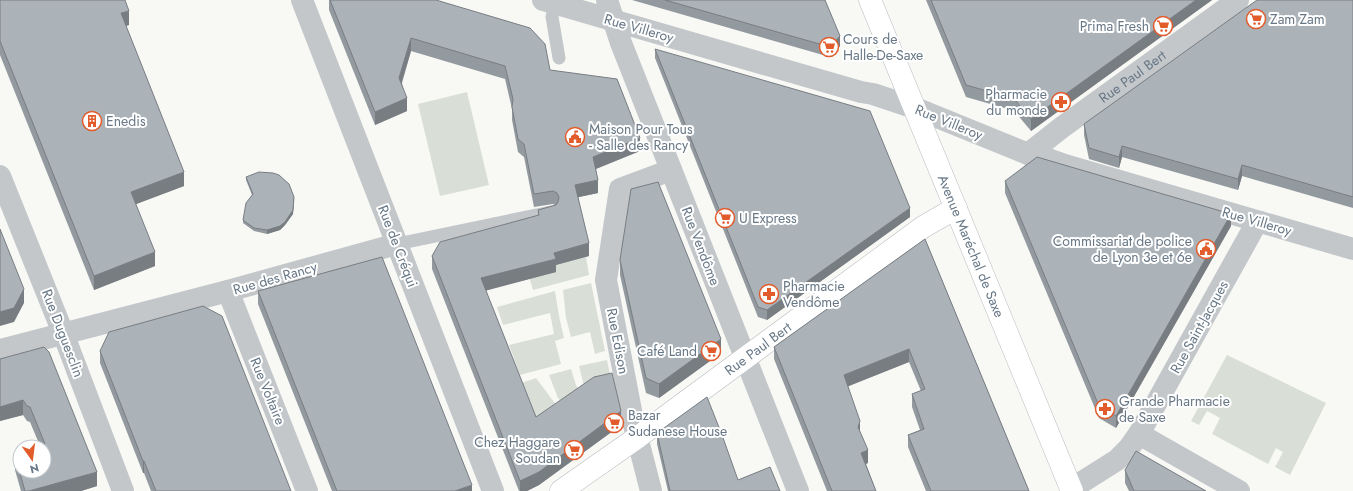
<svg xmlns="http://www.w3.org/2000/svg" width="1353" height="491" viewBox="0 0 1353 491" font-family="Jost,sans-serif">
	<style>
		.green { fill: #d9dfd6 }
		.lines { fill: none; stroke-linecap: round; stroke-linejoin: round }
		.secondary-casing { stroke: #b8bcc1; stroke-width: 23 }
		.lane { stroke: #c3c7ca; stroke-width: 13 }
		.street { stroke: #c3c7ca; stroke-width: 22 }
		.secondary { stroke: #fff; stroke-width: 22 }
		.wall { fill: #939a9f }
		.shaded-wall { fill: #787d82 }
		.building { fill: #abb3b9; stroke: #787d82 }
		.labels { text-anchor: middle; stroke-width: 4; stroke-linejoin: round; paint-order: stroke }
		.poi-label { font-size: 14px; fill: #677786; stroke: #fff; text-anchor: start }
		.street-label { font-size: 14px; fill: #677786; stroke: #fff }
	</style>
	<rect width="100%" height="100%" fill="#f8f8f5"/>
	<!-- green -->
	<path class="green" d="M467,92L489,185L440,196L418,104Z
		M586,257L589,275L533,290L528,273Z
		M591,283L605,351L595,354L590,332L571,337L566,318L563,290Z
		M555,291L559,316L564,338L555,341L561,364L520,375L509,345L554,334L550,313L503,325L497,307Z
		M1227,355L1326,403L1290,475L1275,467L1283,452L1276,448L1268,464L1212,434L1220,418L1241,429L1207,411L1199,425L1191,421Z
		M607,360L613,388L585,390L579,366Z
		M571,369L576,385L581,394L565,406L558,398L549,375Z
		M536,378L560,410L541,425L533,414L521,383Z"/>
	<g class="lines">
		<defs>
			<g id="secondary">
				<path id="s2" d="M870,0L1072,491"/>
				<path id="s3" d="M561,491L638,437L923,227L956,208"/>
			</g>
		</defs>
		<!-- secondary casing -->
		<use href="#secondary" class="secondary-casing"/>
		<!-- lane -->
		<path class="lane" d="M555,4L552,17L559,58
			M397,244L551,212"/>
		<!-- street -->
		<g class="street">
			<path d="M302,0L493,491"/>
			<path d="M543,0L861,92L873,94L915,108L1028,154L1051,160L1065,165L1353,249"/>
			<path d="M607,0L621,43L798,491"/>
			<path id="s1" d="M1028,154L1061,128L1238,0"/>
			<path d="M0,176L63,333L123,491"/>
			<path d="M228,291L307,491"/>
			<path d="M0,350L228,291L397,244"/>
			<path d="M1139,434L1239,491"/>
			<path d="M1071,489L1117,460L1129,448L1139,434L1257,222H1260"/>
			<path d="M651,491L633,421L606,280L620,189L671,170"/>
		</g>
		<!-- secondary -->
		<use href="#secondary" class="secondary"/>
	</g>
	<!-- wall -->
	<path class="wall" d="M0,0L129,25L126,26L184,186L136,204L155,266L94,290L0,55Z
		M329,0H436L550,70L640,151L596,169L598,193L578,197L589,256L556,265V272L485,290L536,417L621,425L539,485L527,491H519L432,269V256L538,215V210L555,205L553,204L534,207L524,157L518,152L512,120V109L505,79L411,51L402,83L407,111L375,125L329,10Z
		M632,0H825L840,46L830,57Z
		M926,0H1212L1031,131L1016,113L1008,109L966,97Z
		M1353,0V208L1242,176L1238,190L1122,157L1119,168L1089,159L1084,135V124Z
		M655,49L910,217L767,320L758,317L655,58Z
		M246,177L294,200L293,214L285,225L280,230L267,234L254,231L243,223V220L252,195L246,180Z
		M1005,181L1231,226L1116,428L1099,418L1005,193Z
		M925,239L1029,491H926L908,447V435L920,430L912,407V394L921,391L909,362L848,386L860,432L868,463L866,464L876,491H827L774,359V347Z
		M620,260L721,353L659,398L646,393L620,275Z
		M258,291L472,491H332L258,304Z
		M100,351L291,491H151L144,473H143L100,363Z
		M0,359L97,486L81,491H21L15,470V456L40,446L30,422L27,421L23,415L0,421Z
		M657,433L738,480L780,491H668L657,444Z
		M1125,470L1206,491H1129L1125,483Z"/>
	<!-- shaded-wall -->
	<path class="shaded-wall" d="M1196,0H1212L1031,131V119Z
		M129,11V25L121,27V13Z
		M840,36V46L830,57V47Z
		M411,38V51L399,91V78Z
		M407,98V111L375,125V112Z
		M640,138V151L593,170V157Z
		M1122,146V157L1119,168V157Z
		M1242,165V176L1238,190V179Z
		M184,172V186L131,206V192Z
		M598,180V193L575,198V185Z
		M294,197L293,214L285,225L280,230L267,234V230Z
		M910,208V217L767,320V310Z
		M1231,214V226L1116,428V416Z
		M589,243V256L556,265V272L481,292V278L554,253Z
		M155,252V266L94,290V276Z
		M24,289V303L14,322L0,326V312Z
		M721,339V353L659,398V384Z
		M909,349V362L844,388V375Z
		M23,400V415L0,421V407Z
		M621,411V425L539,485L527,491H520V481Z
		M860,421V433L858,427Z
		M868,450V463L861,465V453Z
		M143,461H144V473H143Z
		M97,472V486L81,491H29Z
		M472,485V491H455Z"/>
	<!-- building -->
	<path class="building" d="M0,0H125L129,11L121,13L184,172L131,192L155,252L94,276L0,41Z
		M330,0H436L530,28L545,44L550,70L617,79L640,138L593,157L598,180L575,185L589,243L554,253L556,259L481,278L536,417L594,377L612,373L621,411L539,472L520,481L432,256L440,242L539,215L538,210L556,205L558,202L559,197L557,193L553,191L534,194L524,144L518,139L512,107L513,99L505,66L411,38L399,78L407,98L375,112Z
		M665,0H825L840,36L830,47Z
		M931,0H1196L1031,119L1016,101L1008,97L966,85Z
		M1257,0H1353V197L1242,165L1238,179L1122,146L1119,157L1089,148L1084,124Z
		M655,49L870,111L910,208L767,310L758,307Z
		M1037,157L1231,214L1116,416L1099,406L1005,181Z
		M259,172L273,173L279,175L289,184L294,197L293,210L285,222L280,226L267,230L254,228L243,220L246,203L253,194L246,177Z
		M658,182L721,339L659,384L646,378L620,260L631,189Z
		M0,229L24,289L14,308L0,312Z
		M925,239L1029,491H931L908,435L924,429L912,394L925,389L909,349L844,375L860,421L858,427L868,450L861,453L876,491H832L774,347Z
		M382,257L472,485L455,491H337L258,291Z
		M203,306L222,316L291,491H156L144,461H143L100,351L109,332Z
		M44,347L49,352L97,472L29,491H25L15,456L20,454V471H44V447H37L45,444L30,407L27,406L23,400L0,407V359Z
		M707,397L722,435L738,480L770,467L780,491H670L657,433Z
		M1136,451L1206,491H1134L1125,470Z"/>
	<!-- icons -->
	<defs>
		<symbol id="supermarket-ring" viewBox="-11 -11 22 22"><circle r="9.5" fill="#fff" stroke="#e25b2b" stroke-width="1.5"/><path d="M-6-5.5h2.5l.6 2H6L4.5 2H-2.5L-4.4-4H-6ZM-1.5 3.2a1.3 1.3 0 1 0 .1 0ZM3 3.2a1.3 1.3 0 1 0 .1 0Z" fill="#e25b2b"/></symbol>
		<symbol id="pharmacy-ring" viewBox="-11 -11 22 22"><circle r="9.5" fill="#fff" stroke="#e25b2b" stroke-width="1.5"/><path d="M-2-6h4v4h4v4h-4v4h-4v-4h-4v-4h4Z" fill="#e25b2b"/></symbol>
		<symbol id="building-ring" viewBox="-11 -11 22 22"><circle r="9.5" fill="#fff" stroke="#e25b2b" stroke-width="1.5"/><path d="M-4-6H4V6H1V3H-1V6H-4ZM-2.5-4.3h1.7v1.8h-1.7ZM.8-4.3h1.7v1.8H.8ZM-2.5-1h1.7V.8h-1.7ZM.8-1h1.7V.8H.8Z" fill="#e25b2b"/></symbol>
		<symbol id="civic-ring" viewBox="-11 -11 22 22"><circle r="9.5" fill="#fff" stroke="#e25b2b" stroke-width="1.5"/><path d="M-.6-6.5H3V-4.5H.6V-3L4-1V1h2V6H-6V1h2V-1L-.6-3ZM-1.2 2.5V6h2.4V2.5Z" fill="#e25b2b"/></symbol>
	</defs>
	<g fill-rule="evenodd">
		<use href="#supermarket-ring" x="1245" y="8" width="22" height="22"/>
		<use href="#supermarket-ring" x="1152" y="15" width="22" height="22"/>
		<use href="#supermarket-ring" x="818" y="36" width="22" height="22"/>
		<use href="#pharmacy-ring" x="1050" y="91" width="22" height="22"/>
		<use href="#building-ring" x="81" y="110" width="22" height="22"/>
		<use href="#civic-ring" x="564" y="126" width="22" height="22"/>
		<use href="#supermarket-ring" x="714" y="207" width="22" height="22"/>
		<use href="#civic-ring" x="1195" y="238" width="22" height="22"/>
		<use href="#pharmacy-ring" x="758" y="283" width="22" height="22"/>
		<use href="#supermarket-ring" x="700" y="340" width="22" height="22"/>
		<use href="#pharmacy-ring" x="1094" y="398" width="22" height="22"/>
		<use href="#supermarket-ring" x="603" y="412" width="22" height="22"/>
		<use href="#supermarket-ring" x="563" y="439" width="22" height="22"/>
	</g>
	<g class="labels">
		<!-- poi labels -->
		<g class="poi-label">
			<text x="1270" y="24">Zam Zam</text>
			<text x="1149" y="31" text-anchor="end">Prima Fresh</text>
			<text x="843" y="44">Cours de<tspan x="843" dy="16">Halle-De-Saxe</tspan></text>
			<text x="1047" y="99" text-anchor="end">Pharmacie<tspan x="1047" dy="16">du monde</tspan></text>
			<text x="106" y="126">Enedis</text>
			<text x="589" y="134">Maison Pour Tous<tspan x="589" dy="16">- Salle des Rancy</tspan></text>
			<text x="739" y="223">U Express</text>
			<text x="1192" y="246" text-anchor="end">Commissariat de police<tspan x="1192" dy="16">de Lyon 3e et 6e</tspan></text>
			<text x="783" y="291">Pharmacie<tspan x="783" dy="16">Vendôme</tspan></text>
			<text x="697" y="356" text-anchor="end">Café Land</text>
			<text x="1119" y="406">Grande Pharmacie<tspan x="1119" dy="16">de Saxe</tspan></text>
			<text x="628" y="420">Bazar<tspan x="628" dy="16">Sudanese House</tspan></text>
			<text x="560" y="447" text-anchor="end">Chez Haggare<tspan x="560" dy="16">Soudan</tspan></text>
		</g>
		<!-- street labels -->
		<g class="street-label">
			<text transform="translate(639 28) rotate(16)" y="5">Rue Villeroy</text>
			<text dy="5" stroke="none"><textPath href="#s1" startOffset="130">Rue Paul Bert</textPath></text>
			<text transform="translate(949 122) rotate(22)" y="5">Rue Villeroy</text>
			<text transform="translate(1257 221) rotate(16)" y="5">Rue Villeroy</text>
			<text dy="5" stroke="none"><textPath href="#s2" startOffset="266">Avenue Maréchal de Saxe</textPath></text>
			<text transform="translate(398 246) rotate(69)" y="5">Rue de Créqui</text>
			<text transform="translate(701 246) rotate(69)" y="5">Rue Vendôme</text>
			<text transform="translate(275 278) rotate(-16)" y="5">Rue des Rancy</text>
			<text transform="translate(1199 327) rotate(-61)" y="5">Rue Saint-Jacques</text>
			<text transform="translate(63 333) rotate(69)" y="5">Rue Duguesclin</text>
			<text transform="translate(618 341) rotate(79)" y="5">Rue Edison</text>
			<text dy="5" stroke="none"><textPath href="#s3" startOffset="243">Rue Paul Bert</textPath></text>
			<text transform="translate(268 391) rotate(68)" y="5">Rue Voltaire</text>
		</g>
	</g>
	<!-- north arrow -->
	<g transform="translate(32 459) rotate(166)"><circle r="19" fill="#ffffff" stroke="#c2c9cf"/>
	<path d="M0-3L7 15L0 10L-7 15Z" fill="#e25b2b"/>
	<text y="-6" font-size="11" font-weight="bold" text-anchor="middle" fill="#677786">N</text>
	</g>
</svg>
